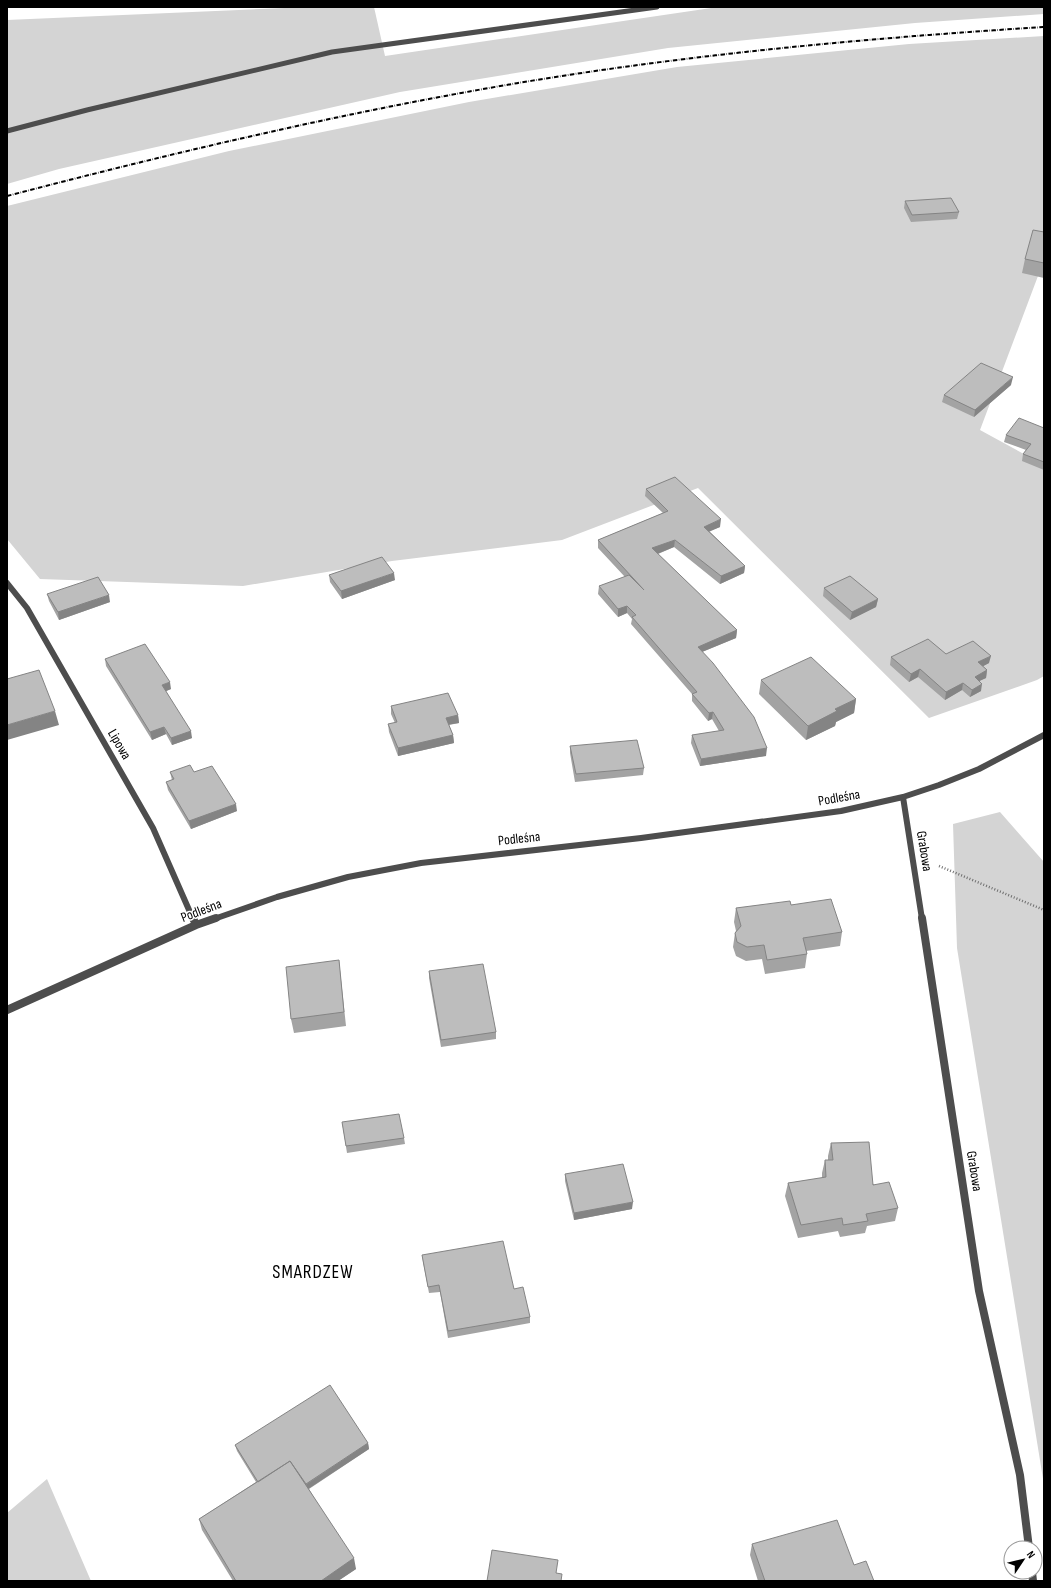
<svg xmlns="http://www.w3.org/2000/svg" width="1051" height="1588" viewBox="0 0 1051 1588" font-family="'Sofia Sans Condensed',sans-serif">
	<style>
		.green { fill: #d4d4d4 }
		.lines { fill: none; stroke-linecap: round; stroke-linejoin: round }
		.path { stroke: #6f6f6f; stroke-width: 2.5; stroke-dasharray: 1 2; stroke-linecap: butt }
		.minor-far2 { stroke: #4d4d4d; stroke-width: 5 }
		.minor-far1 { stroke: #4d4d4d; stroke-width: 6 }
		.minor { stroke: #4d4d4d; stroke-width: 8 }
		.rail { stroke: #000; stroke-width: 2; stroke-dasharray: 4.5 1.5 0.5 1.5; stroke-linecap: butt }
		.wall { fill: #a3a3a3 }
		.shaded-wall { fill: #848484 }
		.building { fill: #bdbdbd; stroke: #848484 }
		.labels { text-anchor: middle; stroke-width: 3; stroke-linejoin: round; paint-order: stroke }
		.street-label { font-size: 14px; fill: #000; stroke: #fff }
		.near-quarter-label { font-size: 19px; letter-spacing: 1px; fill: #000; stroke: #fff }
	</style>
	<rect width="100%" height="100%" fill="#fff"/>
	<!-- green -->
	<path class="green" d="M309,7H374L385,56L718,7H1044V14L915,23L668,48L400,92L59,169L7,184V20Z
		M1044,36V260L980,430L1044,465V676L1037,680L929,718L698,488L562,540L392,561L243,586L40,579L7,539V206L229,151L469,102L677,67L909,44Z
		M1000,812L1044,862V1485L957,948L953,824Z
		M47,1479L91,1581H7V1513Z"/>
	<g class="lines">
		<!-- path -->
		<path class="path" d="M939,866L1044,910"/>
		<!-- minor-far2 -->
		<path class="minor-far2" d="M7,131L87,110L332,52L657,7"/>
		<!-- minor-far1 -->
		<path class="minor-far1" d="M7,583L27,608L153,828L193,919
			M903,797L922,919
			M214,919L277,897L348,877L421,863L641,838L841,811L903,797L939,785L979,769L1044,735"/>
		<!-- minor -->
		<path class="minor" d="M193,918L196,925
			M922,918L979,1291L1020,1475L1029,1548
			M7,1010L196,925L216,918
			M1032,1572L1033,1581"/>
		<!-- rail -->
		<path class="rail" d="M7,196C176,152 346,112 518,83C692,54 868,38 1044,27"/>
	</g>
	<!-- wall -->
	<path class="wall" d="M905,201L959,212L957,219L911,222L904,208Z
		M1044,232V278L1022,273L1025,259Z
		M1011,385L974,417L942,402L944,395Z
		M1044,428V470L1022,461L1023,454L1026,450L1004,442L1006,435Z
		M646,489L720,527L709,531L745,566L744,573L720,584L674,547L658,554L737,630L736,638L702,652L766,756L700,766L691,743L692,735L719,731L712,719L708,721L692,701V694L631,624L632,619L627,613L618,617L598,594L599,586L625,577L598,548V540L663,513L645,496Z
		M329,575L395,580L342,599L330,582Z
		M824,588L878,599L876,607L850,620L823,596Z
		M47,594L110,602L59,620L49,601Z
		M946,654L989,663L983,666L987,670L986,678L979,681L981,691L970,697L962,690L945,700L918,677L909,682L890,665L891,657Z
		M105,659L171,689L166,691L192,738L172,745L166,734L152,740L106,666Z
		M761,680L856,699L854,713L836,722L835,726L806,740L759,694Z
		M391,706L458,715L459,723L449,725L453,735L454,743L398,756L389,732L388,724L395,723L391,714Z
		M570,746L644,768L643,775L575,782L570,753Z
		M170,772H194L237,811L191,829L168,790L166,782L172,780Z
		M791,905L842,932L840,946L806,951L807,954L805,968L765,974L762,959L746,961L736,956L733,947L735,933L736,931L734,922L736,908Z
		M339,960L346,1026L294,1033L291,1019Z
		M429,971L496,1032V1039L441,1047L429,978Z
		M342,1122L404,1138L405,1144L347,1153Z
		M831,1143L898,1208L895,1221L867,1226L865,1233L840,1237L838,1231L798,1238L785,1196L788,1183L822,1178V1173L825,1160H828V1156Z
		M565,1174L632,1209L574,1220L565,1181Z
		M422,1255L514,1289L530,1317V1323L448,1338L440,1292L429,1293L423,1262Z
		M368,1443L369,1449L309,1489L356,1569L338,1581H233L202,1530L199,1519L256,1482L237,1451L235,1445Z
		M752,1544L854,1565L874,1581H758L750,1555Z"/>
	<!-- shaded-wall -->
	<path class="shaded-wall" d="M1013,377L1011,385L974,417L975,410Z
		M721,519L720,527L704,534V527Z
		M675,540L674,547L652,556V548Z
		M745,566L744,573L720,584L721,576Z
		M394,573L395,580L342,599L341,591Z
		M109,595L110,602L59,620L58,612Z
		M878,599L876,607L850,620L852,612Z
		M627,606V613L618,617V609Z
		M737,630L736,638L697,654L698,647Z
		M991,656L989,663L976,670L978,662Z
		M920,669L918,677L909,682L911,674Z
		M987,670L986,678L973,684L975,677Z
		M170,682L171,689L164,692L162,685Z
		M963,683L962,690L945,700L946,692Z
		M982,684L981,691L970,697L972,690Z
		M856,699L854,713L836,722L835,726L806,740L808,726L835,709Z
		M55,711L59,725L7,740V725Z
		M713,712L712,719L708,721L709,713Z
		M458,715L459,723L446,725V718Z
		M164,727L166,734L152,740L150,732Z
		M191,731L192,738L172,745L171,738Z
		M453,735L454,743L398,756V748Z
		M767,748L766,756L700,766L701,759Z
		M236,804L237,811L191,829L189,821Z
		M633,1202L632,1209L574,1220V1213Z
		M368,1443L369,1449L305,1491L304,1486Z
		M354,1558L356,1569L338,1581H321Z"/>
	<!-- building -->
	<path class="building" d="M951,198L959,212L912,215L905,201Z
		M1033,230L1044,232V263L1025,259Z
		M981,363L1013,377L975,410L944,395Z
		M1019,418L1044,428V462L1023,454L1031,444L1006,435Z
		M675,477L721,519L704,527L745,566L721,576L675,540L652,548L737,630L698,647L713,663L754,717L767,748L701,759L692,735L724,730L713,712L709,713L692,694L697,692L632,617L636,615L627,606L618,609L599,586L629,575L644,590L598,540L668,511L646,489Z
		M382,557L394,573L341,591L329,575Z
		M850,576L878,599L852,612L824,588Z
		M98,577L109,595L58,612L47,594Z
		M928,639L946,654L973,641L991,656L978,662L987,670L975,677L982,684L972,690L963,683L946,692L920,669L911,674L891,657Z
		M145,644L170,682L162,685L191,731L171,738L164,727L150,732L105,659Z
		M811,657L856,699L835,709L837,711L808,726L761,680Z
		M39,670L55,711L7,725V679Z
		M448,693L458,715L446,718L453,735L398,748L388,724L397,722L391,706Z
		M637,740L644,768L576,774L570,746Z
		M190,765L194,772L212,766L236,804L189,821L166,782L174,779L170,772Z
		M831,899L842,932L803,938L807,954L767,960L764,945L747,947L737,942L735,933L741,926L736,908L790,901L791,905Z
		M339,960L344,1012L291,1019L286,967Z
		M483,964L496,1032L441,1040L429,971Z
		M399,1114L404,1138L346,1146L342,1122Z
		M869,1142L873,1185L889,1182L898,1208L866,1214L868,1221L843,1225L842,1218L801,1225L788,1183L826,1177L825,1160H833L831,1143Z
		M623,1164L633,1202L574,1213L565,1174Z
		M503,1241L514,1289L523,1287L530,1317L448,1331L439,1285L428,1287L422,1255Z
		M330,1385L368,1443L306,1484L290,1461L258,1482L235,1445Z
		M290,1461L354,1558L321,1581H236L199,1519Z
		M837,1520L854,1565L866,1561L874,1581H765L752,1544Z
		M492,1550L558,1560L556,1573L562,1574L561,1581H487Z"/>
	<g class="labels">
		<!-- street labels -->
		<g class="street-label">
			<text transform="translate(120 744) rotate(60)" y="5">Lipowa</text>
			<text transform="translate(839 797) rotate(-10)" y="5">Podleśna</text>
			<text transform="translate(519 838) rotate(-6)" y="5">Podleśna</text>
			<text transform="translate(925 851) rotate(81)" y="5">Grabowa</text>
			<text transform="translate(201 910) rotate(-21)" y="5">Podleśna</text>
			<text transform="translate(975 1171) rotate(81)" y="5">Grabowa</text>
		</g>
		<!-- near-quarter labels -->
		<g class="near-quarter-label">
			<text x="313" y="1278">SMARDZEW</text>
		</g>
	</g>
	<!-- border -->
	<rect width="1051" height="1588" fill="none" stroke="#000000" stroke-width="16"/>
	<!-- north arrow -->
	<g transform="translate(1023 1560) rotate(55)"><circle r="19" fill="#ffffff" stroke="#999999"/>
	<path d="M0-3L7 15L0 10L-7 15Z" fill="#000000"/>
	<text y="-6" font-size="11" font-weight="bold" text-anchor="middle" fill="#000000">N</text>
	</g>
</svg>
